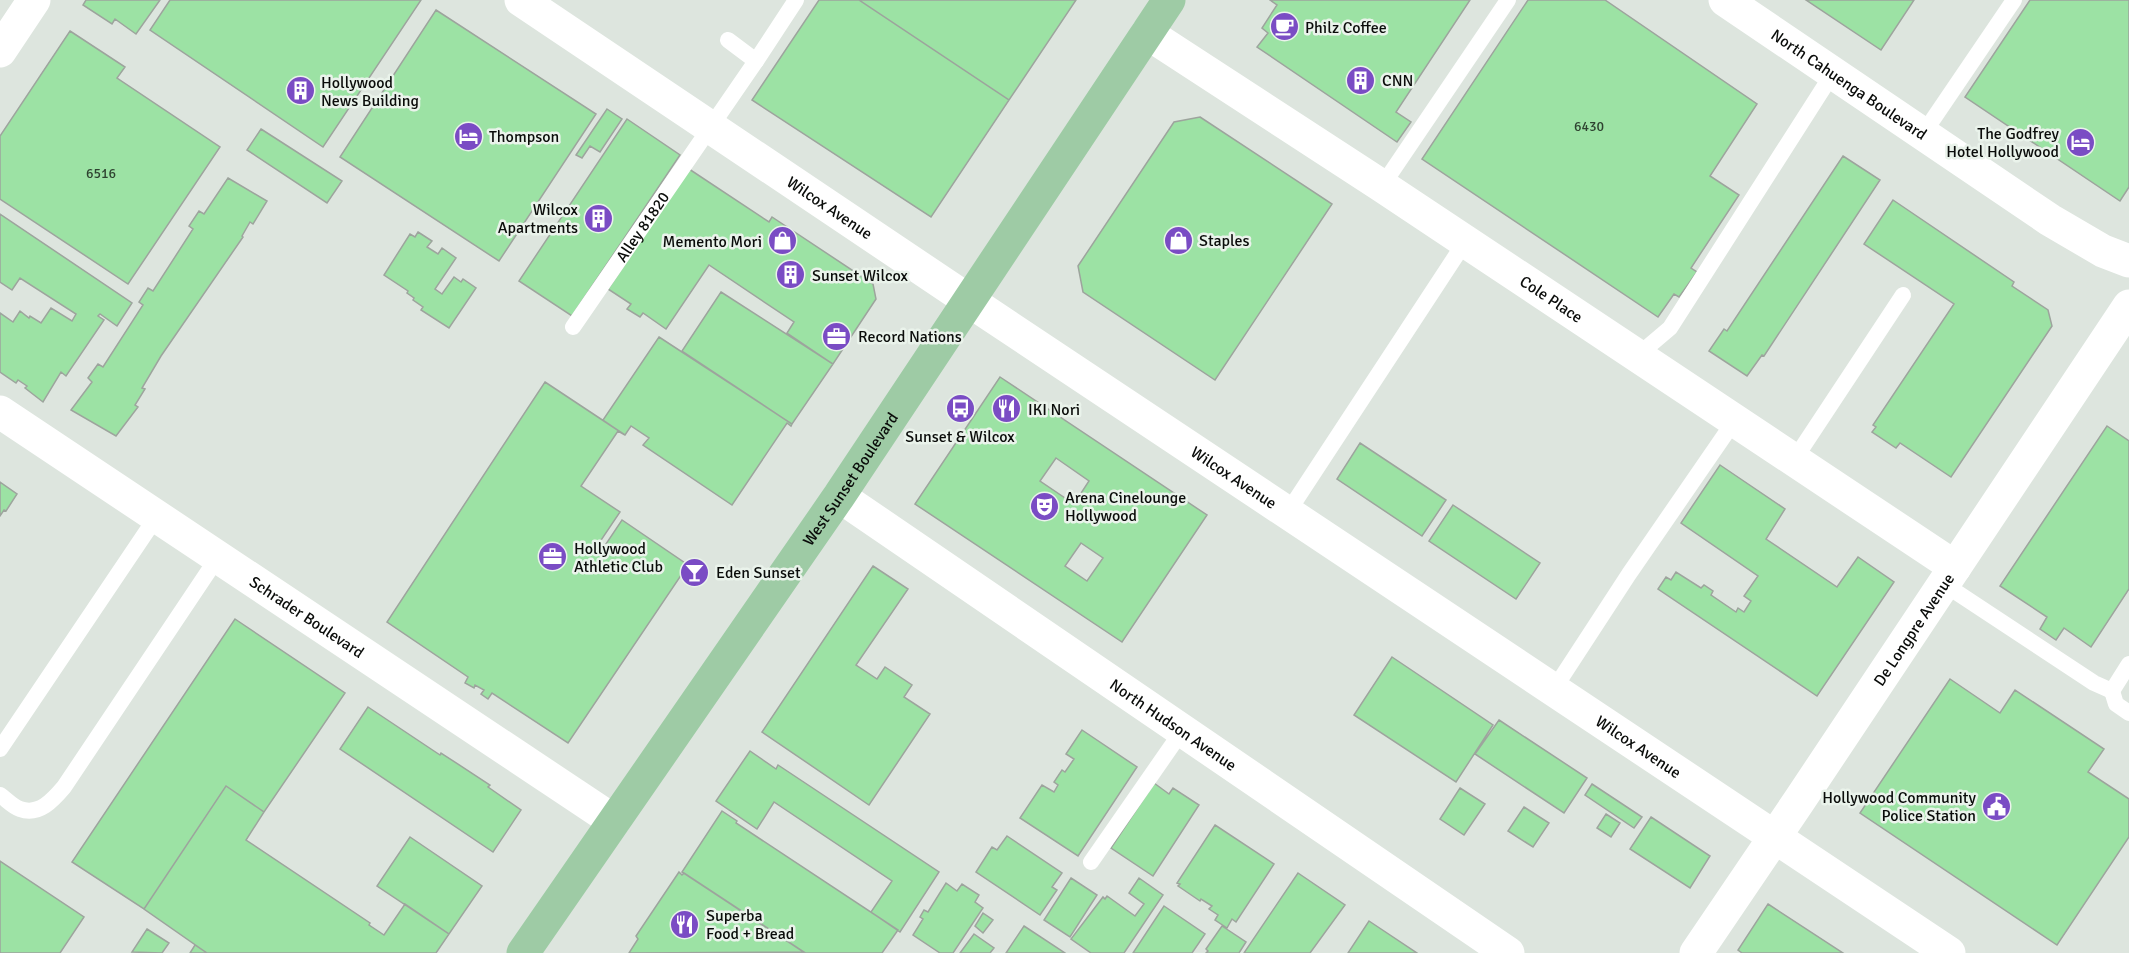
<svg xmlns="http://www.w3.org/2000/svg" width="2129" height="953" viewBox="0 0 2129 953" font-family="Signika,sans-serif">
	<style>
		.building { fill: #9ce2a4; stroke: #9da49d; stroke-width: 1.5; fill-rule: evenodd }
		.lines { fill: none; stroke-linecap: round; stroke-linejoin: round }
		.service { stroke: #fff; stroke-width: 16 }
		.minor { stroke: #fff; stroke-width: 33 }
		.secondary { stroke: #fff; stroke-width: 33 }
		.primary { stroke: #9ecba5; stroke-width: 33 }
		.labels { text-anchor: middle; stroke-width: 5; stroke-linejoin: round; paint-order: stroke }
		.number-label { font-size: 14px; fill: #2e4230 }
		.poi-label { font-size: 16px; fill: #0a0c0a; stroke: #eaf3eb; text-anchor: start }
		.street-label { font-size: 16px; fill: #0a0c0a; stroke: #eaf3eb }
	</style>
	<rect width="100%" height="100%" fill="#dde5de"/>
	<!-- building -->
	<path class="building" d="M86,0H160L136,34L115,19L112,24L83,5Z
		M170,0H421L323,147L150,30Z
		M819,0H859L1009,100L931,217L752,100Z
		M859,0H1076L1009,100Z
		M1270,0H1470L1396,112L1411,122L1397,142L1257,47L1268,33L1262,28L1277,5Z
		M1528,0H1605L1757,104L1710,176L1739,195L1691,268L1697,272L1679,297L1674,294L1658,317L1422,159Z
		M1806,0H1914L1881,50Z
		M2030,0H2129V187L2120,201L1965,97Z
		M436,10L596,114L499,261L340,157Z
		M70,31L125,67L117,78L220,147L128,284L0,199V136Z
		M607,109L622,119L600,152L590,146L582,158L576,155Z
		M1200,117L1332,204L1215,380L1083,292L1078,266L1174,122Z
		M627,119L680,155L572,316L519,281Z
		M261,129L342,181L327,203L247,150Z
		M1843,156L1880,180L1764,356L1762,355L1747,376L1709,351L1724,329L1727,331Z
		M689,169L769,222L772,217L873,284L876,299L833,364L787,333L794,322L709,265L666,329L643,313L640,317L627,309L631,304L608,289Z
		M228,178L267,201L253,224L250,222L242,236L243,237L161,356L142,388L145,389L135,405L138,407L116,436L71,410L92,382L88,378L98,364L103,367L143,305L139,302L148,288L153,291L193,229L189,226L199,211L204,214Z
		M1893,200L2014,282L2012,286L2048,310L2052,326L1951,477L1900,443L1896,448L1872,432L1876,427L1873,425L1954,304L1864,244Z
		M0,214L132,303L117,326L100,314L98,316L104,320L66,376L61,372L43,402L25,388L27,386L18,380L16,383L0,372V313L13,322L20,311L29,318L30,316L41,323L51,308L72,321L76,314L20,278L12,290L0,282Z
		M418,232L432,241L427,247L438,254L442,248L456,258L435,289L442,294L454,277L461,282L463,279L476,288L449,328L421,310L423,307L413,300L414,298L407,293L408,291L384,275L410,234L415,237Z
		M721,292L833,364L792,424L682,351Z
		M659,337L792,424L791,426L787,423L732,505L643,445L649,438L631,426L625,435L603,420Z
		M1000,377L1207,515L1122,642L915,504ZM1056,458L1089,481L1074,504L1040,481ZM1081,543L1103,558L1087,581L1065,566Z
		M545,382L625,435L618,431L581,486L620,512L597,546L602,550L622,520L688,565L568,743L492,693L488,699L481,694L484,690L475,685L474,688L465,683L468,677L387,622Z
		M2107,426L2129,441V589L2091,647L2064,628L2056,640L2040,629L2047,617L2000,586Z
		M1360,443L1446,500L1422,536L1337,479Z
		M1720,465L1785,509L1766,539L1837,587L1858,557L1894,582L1817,696L1658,589L1666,577L1671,580L1676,572L1701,588L1704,585L1713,591L1711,595L1736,612L1738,608L1744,612L1751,601L1744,596L1758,576L1681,523Z
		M0,482L17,494L6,511L4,510L0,516Z
		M1453,505L1540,563L1516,599L1429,541Z
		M873,566L908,589L856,665L877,679L885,667L912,685L904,697L930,714L869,805L762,732Z
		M235,619L345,693L264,812L226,786L144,909L72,862Z
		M1392,657L1493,725L1456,782L1354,715Z
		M1950,679L2000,713L2015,690L2104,749L2088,772L2129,799V837L2057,945L1860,813Z
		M368,707L440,755L441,753L490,785L488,787L521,810L493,852L340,749Z
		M1499,720L1587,778L1564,813L1475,754Z
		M1082,730L1137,767L1078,856L1020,818L1042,785L1054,792L1058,785L1054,782L1062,770L1065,772L1074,759L1066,754Z
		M750,751L776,769L778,765L939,872L900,932L871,912L892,881L774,802L757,829L716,801Z
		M1154,783L1169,794L1173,788L1199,805L1153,876L1111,848Z
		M1592,784L1642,817L1634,828L1585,795Z
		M226,786L264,812L246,840L370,923L369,925L384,935L405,904L449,934L436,953H207L144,909Z
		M1460,788L1485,804L1464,835L1440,819Z
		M1524,807L1549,823L1533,847L1508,831Z
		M722,811L737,821L736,823L898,930L882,953H805L682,872Z
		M1606,814L1620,823L1611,837L1597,828Z
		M1651,817L1710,856L1690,888L1630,849Z
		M1215,825L1274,864L1236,922L1232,919L1227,928L1215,920L1218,915L1209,909L1212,906L1201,899L1200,901L1178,886L1180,884L1177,883Z
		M1007,836L1062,873L1052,887L1057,890L1040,915L976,872L992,847L997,850Z
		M410,837L482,886L449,934L377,886Z
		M0,861L84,917L60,953H0Z
		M679,872L682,875L684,873L804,952L629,953L638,939L636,936Z
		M1298,873L1345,905L1310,953H1244Z
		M1071,878L1097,895L1070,937L1044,920Z
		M1139,878L1163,895L1124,953H1091L1071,939L1103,897L1105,899L1107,896L1135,916L1144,904L1129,893Z
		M946,883L957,891L962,884L979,895L975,902L983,908L953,953H940L913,935L923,919L920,917L924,910L928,912Z
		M1768,904L1843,953H1742L1738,950Z
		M1164,906L1205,934L1192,953H1133Z
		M983,913L993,920L983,933L975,926Z
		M1369,921L1417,953H1348Z
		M1024,926L1065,953H1006Z
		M1222,926L1246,942L1239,953H1206L1208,951L1206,949Z
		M147,929L169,943L162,953L132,952Z
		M974,934L994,948L990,953H960Z
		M195,945L207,953H190Z"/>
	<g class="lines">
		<!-- service -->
		<g class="service">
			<path d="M756,61L796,0"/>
			<path d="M1923,134L2014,0"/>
			<path d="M1382,186L1508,0"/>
			<path id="s1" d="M573,327L756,61L728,40"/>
			<path d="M1637,356L1670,328L1833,73"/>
			<path d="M1794,460L1903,295"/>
			<path d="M1288,512L1465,242"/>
			<path d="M1944,584L2094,683L2112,691L2129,664"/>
			<path d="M1554,689L1629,574L1735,420"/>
			<path d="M2112,691L2116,704L2129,713"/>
			<path d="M0,749L157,516"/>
			<path d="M0,795C6,799 13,807 20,809C39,816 53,800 64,787L218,557"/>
			<path d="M1091,862L1182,731"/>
		</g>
		<!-- minor -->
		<g class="minor">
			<path id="s2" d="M521,0L968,300L1949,953"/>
			<path id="s3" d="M1147,33L1382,186L1955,567"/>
			<path d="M0,51L34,0"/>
			<path id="s4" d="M0,412L614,821"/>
			<path id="s5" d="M839,496L1508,953"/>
			<path id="s6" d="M1696,953L1799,801L2129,306"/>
		</g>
		<!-- secondary -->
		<path class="secondary" id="s7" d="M1725,0L2050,220L2103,251L2129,261"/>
		<!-- primary -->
		<path class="primary" id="s8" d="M523,953L839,496L1169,0"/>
	</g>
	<!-- icons -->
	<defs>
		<symbol id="cafe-disc" viewBox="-11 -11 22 22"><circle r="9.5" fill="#7a4cc4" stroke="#eaf3eb"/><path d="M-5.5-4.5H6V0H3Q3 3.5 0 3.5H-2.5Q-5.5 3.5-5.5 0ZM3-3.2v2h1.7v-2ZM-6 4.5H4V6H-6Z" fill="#fff"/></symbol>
		<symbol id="building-disc" viewBox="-11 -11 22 22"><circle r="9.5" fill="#7a4cc4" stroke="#eaf3eb"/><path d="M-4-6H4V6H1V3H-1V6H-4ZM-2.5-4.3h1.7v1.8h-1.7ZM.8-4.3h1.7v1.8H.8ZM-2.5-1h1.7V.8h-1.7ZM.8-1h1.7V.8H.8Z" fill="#fff"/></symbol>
		<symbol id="hotel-disc" viewBox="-11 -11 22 22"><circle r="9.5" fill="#7a4cc4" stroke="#eaf3eb"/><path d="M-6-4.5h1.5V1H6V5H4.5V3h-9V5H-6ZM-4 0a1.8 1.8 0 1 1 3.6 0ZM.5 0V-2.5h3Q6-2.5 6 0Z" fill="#fff"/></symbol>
		<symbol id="shop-disc" viewBox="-11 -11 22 22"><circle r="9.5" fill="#7a4cc4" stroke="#eaf3eb"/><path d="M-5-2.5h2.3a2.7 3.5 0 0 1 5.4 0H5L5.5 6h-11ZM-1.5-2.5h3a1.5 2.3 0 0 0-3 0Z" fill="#fff"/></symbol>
		<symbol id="office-disc" viewBox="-11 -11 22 22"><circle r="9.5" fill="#7a4cc4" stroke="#eaf3eb"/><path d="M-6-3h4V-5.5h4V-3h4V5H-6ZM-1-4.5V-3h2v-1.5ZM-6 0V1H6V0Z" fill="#fff"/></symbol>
		<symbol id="bus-disc" viewBox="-11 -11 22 22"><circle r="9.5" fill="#7a4cc4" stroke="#eaf3eb"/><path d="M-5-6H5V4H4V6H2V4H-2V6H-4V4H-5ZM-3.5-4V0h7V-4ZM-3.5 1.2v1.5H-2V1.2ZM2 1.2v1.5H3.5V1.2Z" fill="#fff"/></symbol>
		<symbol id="restaurant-disc" viewBox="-11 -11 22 22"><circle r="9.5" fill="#7a4cc4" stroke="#eaf3eb"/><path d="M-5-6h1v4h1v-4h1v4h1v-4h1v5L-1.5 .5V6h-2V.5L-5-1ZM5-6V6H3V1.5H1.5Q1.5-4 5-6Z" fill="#fff"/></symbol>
		<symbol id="theatre-disc" viewBox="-11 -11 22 22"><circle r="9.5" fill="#7a4cc4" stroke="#eaf3eb"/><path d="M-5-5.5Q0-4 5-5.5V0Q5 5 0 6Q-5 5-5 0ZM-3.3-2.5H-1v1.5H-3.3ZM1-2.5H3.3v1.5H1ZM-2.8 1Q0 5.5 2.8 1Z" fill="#fff"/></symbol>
		<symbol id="bar-disc" viewBox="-11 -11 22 22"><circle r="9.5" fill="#7a4cc4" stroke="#eaf3eb"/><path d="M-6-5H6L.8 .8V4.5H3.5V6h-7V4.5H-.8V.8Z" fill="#fff"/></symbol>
		<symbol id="civic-disc" viewBox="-11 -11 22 22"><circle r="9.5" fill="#7a4cc4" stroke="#eaf3eb"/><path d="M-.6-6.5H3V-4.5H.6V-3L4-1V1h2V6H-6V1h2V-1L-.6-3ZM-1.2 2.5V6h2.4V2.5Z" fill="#fff"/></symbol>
	</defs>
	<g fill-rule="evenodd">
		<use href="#cafe-disc" x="1268" y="10" width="33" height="33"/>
		<use href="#building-disc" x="1344" y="64" width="33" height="33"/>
		<use href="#building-disc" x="284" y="74" width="33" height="33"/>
		<use href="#hotel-disc" x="452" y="120" width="33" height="33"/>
		<use href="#hotel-disc" x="2064" y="126" width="33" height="33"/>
		<use href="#building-disc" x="582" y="202" width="33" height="33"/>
		<use href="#shop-disc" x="1162" y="224" width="33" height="33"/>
		<use href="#shop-disc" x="766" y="224" width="33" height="33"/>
		<use href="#building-disc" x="774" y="258" width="33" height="33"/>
		<use href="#office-disc" x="820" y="320" width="33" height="33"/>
		<use href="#bus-disc" x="944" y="392" width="33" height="33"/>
		<use href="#restaurant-disc" x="990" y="392" width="33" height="33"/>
		<use href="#theatre-disc" x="1028" y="490" width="33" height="33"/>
		<use href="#office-disc" x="536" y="540" width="33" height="33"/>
		<use href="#bar-disc" x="678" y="556" width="33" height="33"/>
		<use href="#civic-disc" x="1980" y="790" width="33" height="33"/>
		<use href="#restaurant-disc" x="668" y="908" width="33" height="33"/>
	</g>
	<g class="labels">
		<!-- number labels -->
		<g class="number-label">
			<text x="1589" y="131">6430</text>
			<text x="101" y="178">6516</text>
		</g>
		<!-- poi labels -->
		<g class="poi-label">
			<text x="1305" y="33">Philz Coffee</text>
			<text x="1382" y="86">CNN</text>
			<text x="321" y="88">Hollywood<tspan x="321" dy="18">News Building</tspan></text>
			<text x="2059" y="139" text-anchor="end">The Godfrey<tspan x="2059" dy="18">Hotel Hollywood</tspan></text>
			<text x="489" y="142">Thompson</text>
			<text x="578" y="215" text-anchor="end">Wilcox<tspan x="578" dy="18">Apartments</tspan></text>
			<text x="1199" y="246">Staples</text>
			<text x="762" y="247" text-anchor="end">Memento Mori</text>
			<text x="812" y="281">Sunset Wilcox</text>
			<text x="858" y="342">Record Nations</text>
			<text x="1028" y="415">IKI Nori</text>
			<text x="960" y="442" text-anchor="middle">Sunset &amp; Wilcox</text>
			<text x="1065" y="503">Arena Cinelounge<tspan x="1065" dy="18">Hollywood</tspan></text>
			<text x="574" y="554">Hollywood<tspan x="574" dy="18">Athletic Club</tspan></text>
			<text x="716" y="578">Eden Sunset</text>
			<text x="1976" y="803" text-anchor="end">Hollywood Community<tspan x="1976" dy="18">Police Station</tspan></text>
			<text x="706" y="921">Superba<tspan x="706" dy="18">Food + Bread</tspan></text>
		</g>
		<!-- street labels -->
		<g class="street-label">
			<text dy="6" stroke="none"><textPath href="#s7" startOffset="150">North Cahuenga Boulevard</textPath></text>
			<text dy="6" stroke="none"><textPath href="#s2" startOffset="372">Wilcox Avenue</textPath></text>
			<text dy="6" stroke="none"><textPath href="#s1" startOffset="122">Alley 81820</textPath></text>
			<text dy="6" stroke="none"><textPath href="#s3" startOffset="484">Cole Place</textPath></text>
			<text dy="6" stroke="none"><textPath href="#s2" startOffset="858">Wilcox Avenue</textPath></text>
			<text dy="6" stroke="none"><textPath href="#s8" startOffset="576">West Sunset Boulevard</textPath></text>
			<text dy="6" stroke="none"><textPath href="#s4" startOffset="369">Schrader Boulevard</textPath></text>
			<text dy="6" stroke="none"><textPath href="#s6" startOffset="390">De Longpre Avenue</textPath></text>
			<text dy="6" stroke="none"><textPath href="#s5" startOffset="405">North Hudson Avenue</textPath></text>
			<text dy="6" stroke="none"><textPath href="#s2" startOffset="1344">Wilcox Avenue</textPath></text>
		</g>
	</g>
</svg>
